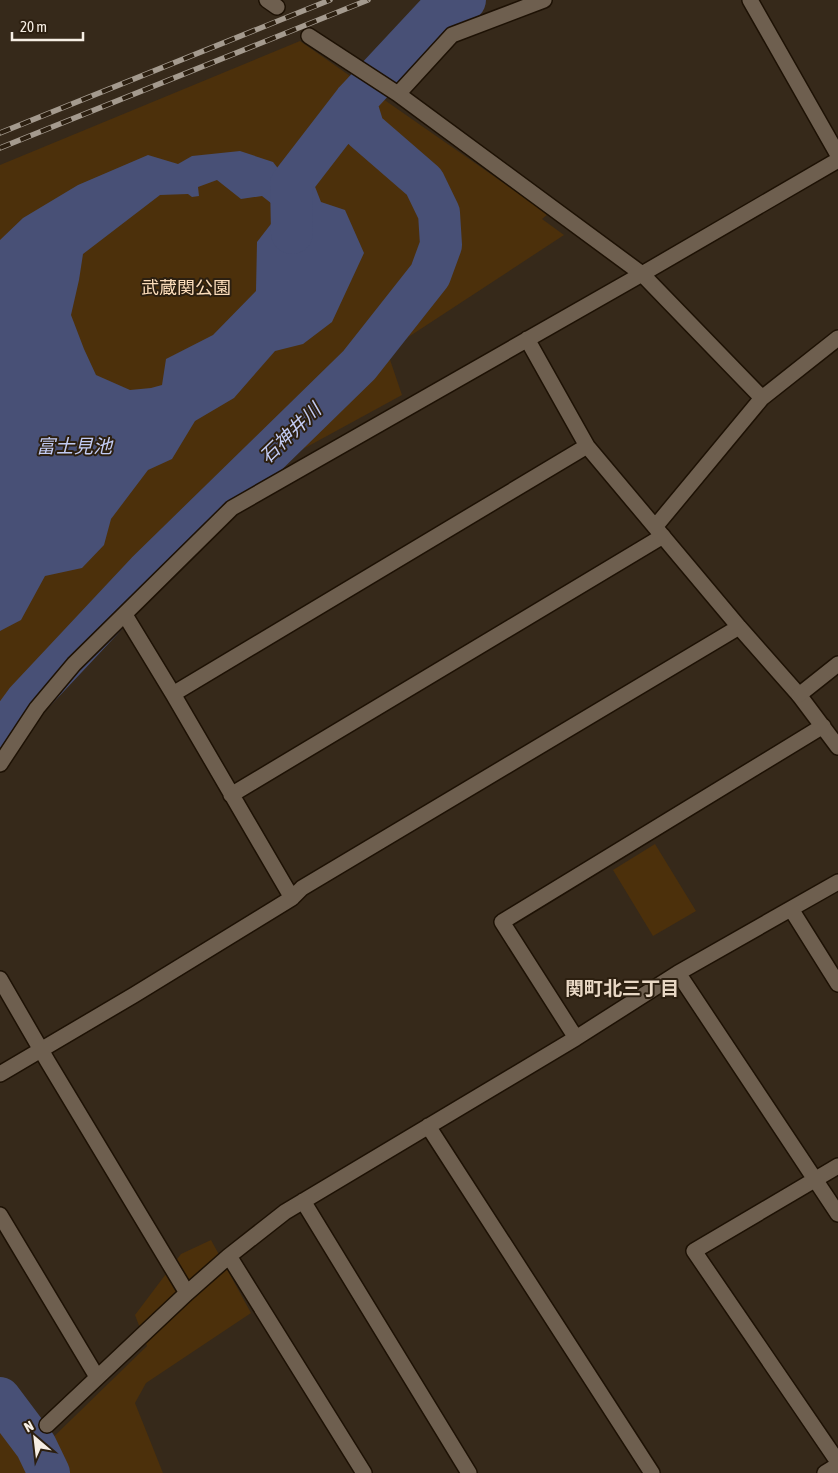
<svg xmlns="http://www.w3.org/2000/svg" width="838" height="1473" viewBox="0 0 838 1473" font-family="'Asap Condensed','Noto Sans JP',sans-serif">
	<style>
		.green { fill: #4c300b }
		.water { fill: #485076; fill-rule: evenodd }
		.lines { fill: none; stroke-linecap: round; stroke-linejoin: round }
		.river { stroke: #485076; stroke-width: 42 }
		.street-casing { stroke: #1d1104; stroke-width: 18 }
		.secondary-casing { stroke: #1d1104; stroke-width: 18 }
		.street { stroke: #6e5f4f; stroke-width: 15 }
		.secondary { stroke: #6e5f4f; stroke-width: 15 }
		.rail-casing { stroke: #a49a8e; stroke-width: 5.5 }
		.rail { stroke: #2c1f10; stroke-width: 4; stroke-dasharray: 11; stroke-linecap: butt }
		.labels { text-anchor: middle; stroke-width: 4; stroke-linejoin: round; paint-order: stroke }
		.park-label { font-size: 18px; fill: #fcddbb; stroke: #2c1f10 }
		.water-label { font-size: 19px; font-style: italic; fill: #c2cbf3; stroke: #2c1f10 }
		.neighbourhood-label { font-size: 19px; font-weight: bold; fill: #e8d7c4; stroke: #2c1f10 }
	</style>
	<rect width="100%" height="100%" fill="#36291a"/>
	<!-- green -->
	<path class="green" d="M300,41L548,214L542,219L564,235L387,351L402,395L206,502L131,574L11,705L0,722V165Z
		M655,844L696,911L653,936L613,870Z
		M211,1240L251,1313L146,1383L135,1403L163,1473H0V1413L39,1451L147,1346L135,1315L181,1254Z"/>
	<!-- water -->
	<path class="water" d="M240,151L273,162L284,176L312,179L321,202L345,210L364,253L332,322L303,344L275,351L234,398L195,421L172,459L148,470L111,519L104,545L82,568L45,576L21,620L0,631V240L23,218L78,185L148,155L178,164L192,156ZM217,180L241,199L262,196L281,211L257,242L256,291L213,335L166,359L162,385L151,388L130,390L96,375L84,349L71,315L79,280L83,254L160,195L188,194L192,197L199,196L198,187Z"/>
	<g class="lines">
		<!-- river -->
		<path class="river" d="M292,233L291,184L355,101L440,10L465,0
			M0,737L27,700L147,572L359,365L430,275L441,245L439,213L424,182L364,130L355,101
			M0,1398L36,1446L49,1473"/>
		<defs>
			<path id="street" d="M267,0L277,7
				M544,0L452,35L398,94L642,274L762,398
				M750,0L838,155
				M309,36L398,94
				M527,339L587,446L739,627L799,695L838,747
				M655,527L762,398L838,338
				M125,615L173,694L292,898
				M173,694L587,446
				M0,764L37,708L74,664L232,508L642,274L838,160
				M231,795L663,536
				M791,909L838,984
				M678,973L838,1214
				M0,979L48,1062L187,1293
				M576,1038L502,922L823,726
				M0,1074L134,995L292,898L302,888L739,627
				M428,1126L652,1473
				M838,1166L694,1251L838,1462
				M303,1201L469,1473
				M0,1215L97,1377
				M229,1256L364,1473
				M47,1425L187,1293L229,1256L285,1212L576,1038L678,973L838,882
				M825,1473L838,1465"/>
			<path id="secondary" d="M799,695L838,664"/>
		</defs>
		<!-- street casing -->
		<use href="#street" class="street-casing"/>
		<!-- secondary casing -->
		<use href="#secondary" class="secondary-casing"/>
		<!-- street -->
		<use href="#street" class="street"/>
		<!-- secondary -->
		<use href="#secondary" class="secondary"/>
		<defs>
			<path id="rail" d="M0,133L330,0
				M0,148L368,0"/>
		</defs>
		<!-- rail casing -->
		<use href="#rail" class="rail-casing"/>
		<!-- rail -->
		<use href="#rail" class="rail"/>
	</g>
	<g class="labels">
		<!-- park labels -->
		<g class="park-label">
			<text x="186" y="294">武蔵関公園</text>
		</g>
		<!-- water labels -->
		<g class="water-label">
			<text transform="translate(290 433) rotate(-44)" y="7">石神井川</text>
			<text x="74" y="453">富士見池</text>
		</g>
		<!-- neighbourhood labels -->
		<g class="neighbourhood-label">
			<text x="622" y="995">関町北三丁目</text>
		</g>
	</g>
	<!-- north arrow -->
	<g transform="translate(35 1438) rotate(332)" stroke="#2c1f10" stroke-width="4" paint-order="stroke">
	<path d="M0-4L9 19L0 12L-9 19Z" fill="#f6eee4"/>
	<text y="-8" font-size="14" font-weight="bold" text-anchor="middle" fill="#f6eee4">N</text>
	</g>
	<!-- scale -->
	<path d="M12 32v8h71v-8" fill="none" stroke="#f6eee4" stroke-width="2.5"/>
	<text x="20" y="32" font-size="15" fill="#f6eee4" stroke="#2c1f10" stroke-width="4" paint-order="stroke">20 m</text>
</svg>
